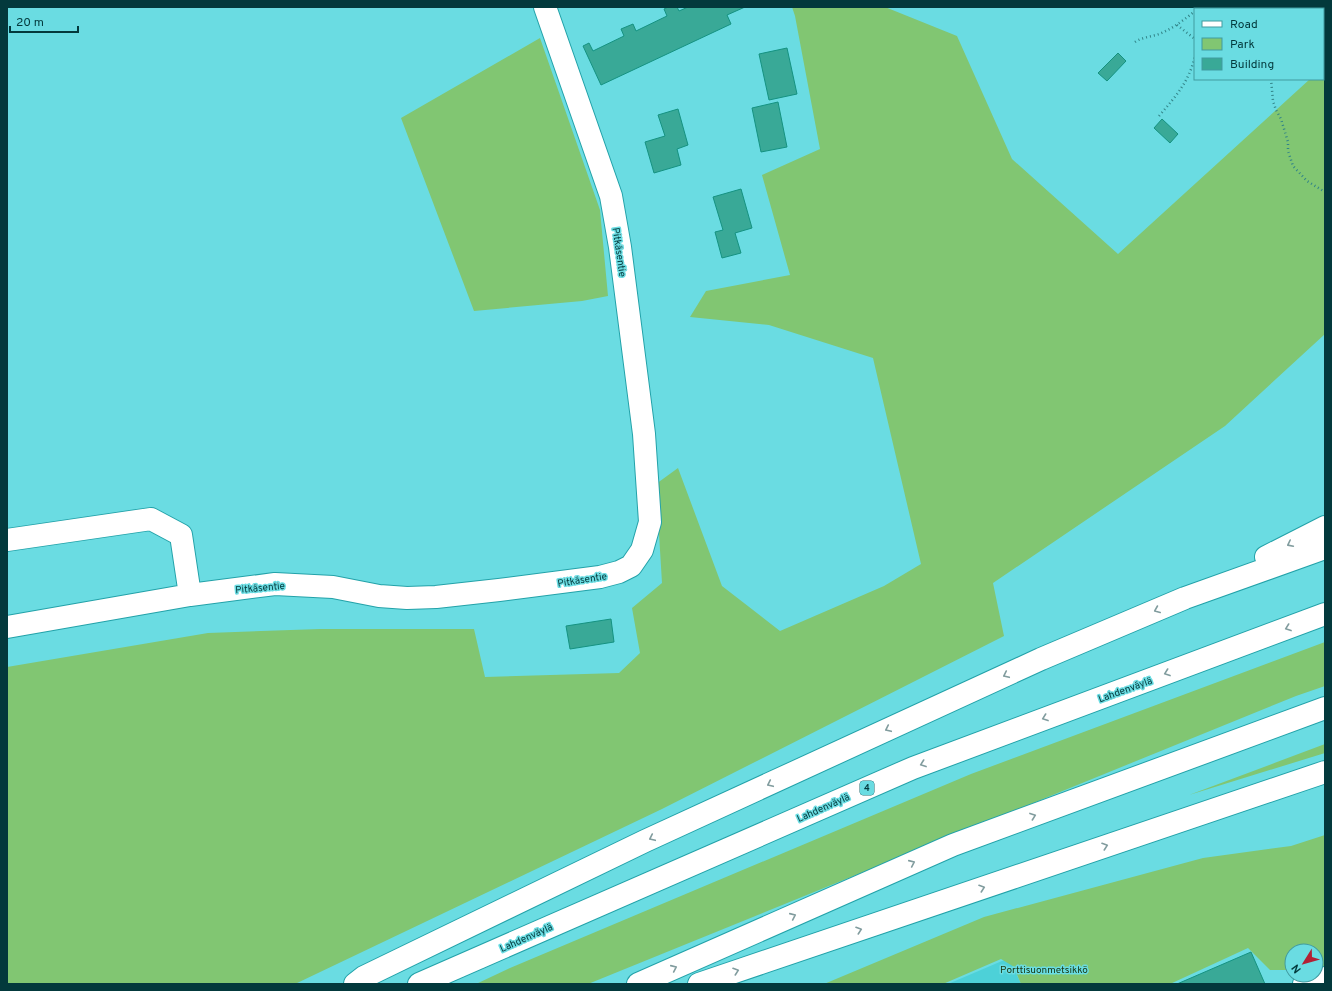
<svg xmlns="http://www.w3.org/2000/svg" width="1332" height="991" viewBox="0 0 1332 991" font-family="Overpass,sans-serif">
	<style>
		.built { fill: #4dd1d8 }
		.green { fill: #81c672 }
		.building { fill: #39a997; stroke: #159281 }
		.lines { fill: none; stroke-linecap: round; stroke-linejoin: round }
		.minor-casing { stroke: #23a2a9; stroke-width: 24 }
		.highway-casing { stroke: #23a2a9; stroke-width: 24 }
		.path { stroke: #328488; stroke-width: 2.5; stroke-dasharray: 1 3; stroke-linecap: butt }
		.minor { stroke: #fff; stroke-width: 22 }
		.highway { stroke: #fff; stroke-width: 22 }
		.oneway { stroke: #819c9e }
		.labels { text-anchor: middle; stroke-width: 3; stroke-linejoin: round; paint-order: stroke }
		.shield { fill: #6adce2; stroke: #226a6e; stroke-width: 1 }
		.shield-label { font-size: 9px; font-weight: bold; fill: #03393c }
		.street-label { font-size: 10px; fill: #03393c; stroke: #6adce2 }
		.park-label { font-size: 10px; fill: #183711; stroke: #6adce2 }
	</style>
	<rect width="100%" height="100%" fill="#6adce2"/>
	<!-- built -->
	<path class="built" d="M1009,958L1021,984H948Z"/>
	<!-- green -->
	<path class="green" d="M792,7H885L957,36L1012,159L1118,254L1310,79H1323V67L1325,72V334L1225,426L993,583L1004,636L662,809L295,984H7V667L208,633L320,629H474L485,677L619,673L640,653L632,608L662,583L656,484L678,468L722,586L780,631L884,586L921,564L873,358L769,325L690,317L706,291L790,275L762,175L820,149L795,16Z
		M540,38L600,210L608,296L582,301L474,311L401,118Z
		M1325,642V686L1296,696L588,984H476L510,968L971,774Z
		M1325,744V753L1189,795Z
		M1325,835V970H1316V951H1292V970H1270L1248,948L1170,984H1021L1015,970L1016,968L1001,959L943,984H824L984,917L1203,858L1291,846Z"/>
	<!-- building -->
	<path class="building" d="M668,7H677L679,11L688,7H745L727,15L731,24L601,85L583,46L589,43L593,51L624,36L621,29L633,24L636,31L667,16L664,9Z
		M787,48L797,94L769,100L759,54Z
		M1118,53L1126,61L1107,81L1098,73Z
		M778,102L787,147L761,152L752,108Z
		M678,109L688,145L677,149L681,165L654,173L645,142L665,136L658,115Z
		M1162,119L1178,134L1170,143L1154,128Z
		M741,189L752,228L735,233L741,253L722,258L715,232L723,230L713,197Z
		M611,619L614,642L570,649L566,626Z
		M1251,952L1265,984H1177Z"/>
	<g class="lines">
		<defs>
			<path id="minor" d="M7,540L151,519L181,535L190,595
				M7,627L190,595L275,584L333,587L379,596L407,598L436,597L499,590L600,577L619,572L631,566L642,550L650,522L644,434L620,247L611,196L545,7
				M1304,984L1309,981L1325,978"/>
			<path id="highway" d="M1266,557L1325,527
				M355,984L364,977L645,841L1041,659L1185,598L1325,548
				M419,984L913,768L1325,614
				M638,984L953,845L1325,708
				M699,984L1325,772"/>
		</defs>
		<!-- minor casing -->
		<use href="#minor" class="minor-casing"/>
		<!-- highway casing -->
		<use href="#highway" class="highway-casing"/>
		<!-- path -->
		<path class="path" d="M1253,7V9
			M1198,9L1200,7
			M1241,9L1242,7
			M1177,25L1195,39
			M1135,42C1142,37 1151,37 1159,34C1172,29 1184,20 1195,11
			M1271,79L1273,101L1276,110L1281,119L1288,142V151L1293,166L1307,181L1325,192
			M1159,116C1176,96 1189,82 1195,56"/>
		<!-- minor -->
		<use href="#minor" class="minor"/>
		<!-- highway -->
		<use href="#highway" class="highway"/>
	</g>
	<!-- one-way arrows -->
	<defs><path id="oneway-chevron" d="M-2-3.5L2.5 0L-2 3.5" fill="none" stroke-width="1.6" stroke-linecap="round" stroke-linejoin="round"/></defs>
	<g class="oneway">
		<use href="#oneway-chevron" transform="translate(1290 544) rotate(153)"/>
		<use href="#oneway-chevron" transform="translate(1157 610) rotate(157)"/>
		<use href="#oneway-chevron" transform="translate(1288 628) rotate(160)"/>
		<use href="#oneway-chevron" transform="translate(1167 673) rotate(160)"/>
		<use href="#oneway-chevron" transform="translate(1006 675) rotate(155)"/>
		<use href="#oneway-chevron" transform="translate(1045 718) rotate(160)"/>
		<use href="#oneway-chevron" transform="translate(888 729) rotate(155)"/>
		<use href="#oneway-chevron" transform="translate(923 764) rotate(160)"/>
		<use href="#oneway-chevron" transform="translate(770 784) rotate(155)"/>
		<use href="#oneway-chevron" transform="translate(1033 816) rotate(-20)"/>
		<use href="#oneway-chevron" transform="translate(652 838) rotate(155)"/>
		<use href="#oneway-chevron" transform="translate(1105 846) rotate(-19)"/>
		<use href="#oneway-chevron" transform="translate(912 863) rotate(-24)"/>
		<use href="#oneway-chevron" transform="translate(982 888) rotate(-19)"/>
		<use href="#oneway-chevron" transform="translate(793 916) rotate(-24)"/>
		<use href="#oneway-chevron" transform="translate(859 930) rotate(-19)"/>
		<use href="#oneway-chevron" transform="translate(674 968) rotate(-24)"/>
		<use href="#oneway-chevron" transform="translate(736 971) rotate(-19)"/>
	</g>
	<g class="labels">
		<!-- shield labels -->
		<rect class="shield" x="860" y="781" width="14" height="14" rx="3"/>
		<g class="shield-label">
			<text x="867" y="791">4</text>
		</g>
		<!-- street labels -->
		<g class="street-label">
			<text transform="translate(620 252) rotate(82)" y="4">Pitkäsentie</text>
			<text transform="translate(582 579) rotate(-9)" y="4">Pitkäsentie</text>
			<text transform="translate(260 587) rotate(-5)" y="4">Pitkäsentie</text>
			<text transform="translate(1125 689) rotate(-20)" y="4">Lahdenväylä</text>
			<text transform="translate(823 807) rotate(-24)" y="4">Lahdenväylä</text>
			<text transform="translate(526 937) rotate(-24)" y="4">Lahdenväylä</text>
		</g>
		<!-- park labels -->
		<g class="park-label">
			<text x="1044" y="973">Porttisuonmetsikkö</text>
		</g>
	</g>
	<!-- border -->
	<rect width="1332" height="991" fill="none" stroke="#03393c" stroke-width="16"/>
	<!-- legend -->
	<rect x="1194" y="8" width="130" height="72" fill="#6adce2" stroke="#419ba0"/>
	<rect x="1202" y="21" width="20" height="6" fill="#ffffff" stroke="#419ba0"/>
	<text x="1230" y="28" font-size="12" fill="#03393c">Road</text>
	<rect x="1202" y="38" width="20" height="12" fill="#81c672" stroke="#419ba0"/>
	<text x="1230" y="48" font-size="12" fill="#03393c">Park</text>
	<rect x="1202" y="58" width="20" height="12" fill="#39a997" stroke="#419ba0"/>
	<text x="1230" y="68" font-size="12" fill="#03393c">Building</text>
	<!-- north arrow -->
	<g transform="translate(1304 963) rotate(233)"><circle r="19" fill="#6adce2" stroke="#419ba0"/>
	<path d="M0-3L7 15L0 10L-7 15Z" fill="#b32135"/>
	<text y="-6" font-size="11" font-weight="bold" text-anchor="middle" fill="#03393c">N</text>
	</g>
	<!-- scale -->
	<path d="M10 26v6h68v-6" fill="none" stroke="#03393c" stroke-width="2"/>
	<text x="16" y="26" font-size="12" fill="#03393c" stroke="#6adce2" stroke-width="3" paint-order="stroke">20 m</text>
</svg>
